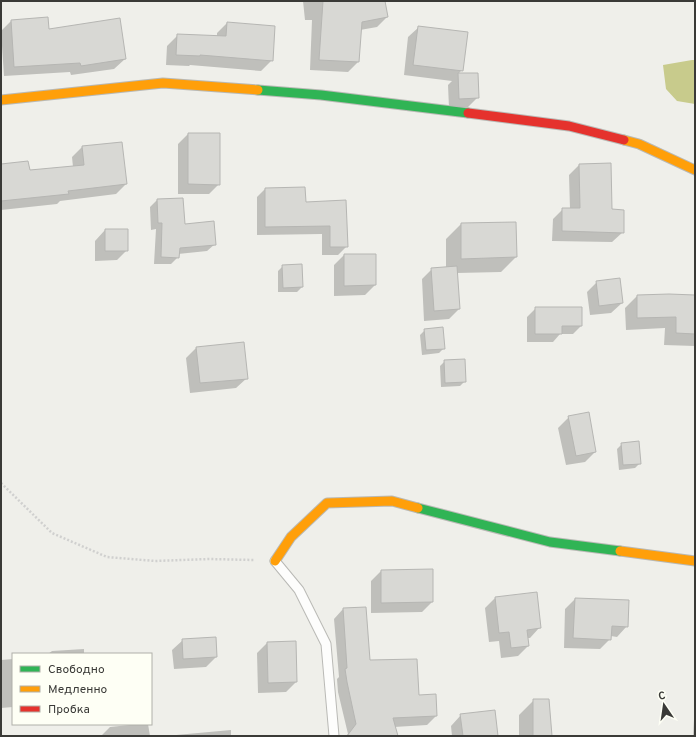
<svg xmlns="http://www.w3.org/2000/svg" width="696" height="737" viewBox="0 0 696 737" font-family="Overpass,sans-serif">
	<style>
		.water { fill: #c8cb8c }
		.shadow { fill: #0003 }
		.building { fill: #d8d8d4; stroke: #b6b6b3 }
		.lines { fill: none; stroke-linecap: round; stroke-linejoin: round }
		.lane-casing { stroke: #b9b9b5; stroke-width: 11 }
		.fast-casing { stroke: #b9b9b5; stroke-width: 11 }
		.slow-casing { stroke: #b9b9b5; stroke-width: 11 }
		.jam-casing { stroke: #b9b9b5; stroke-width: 11 }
		.path { stroke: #d0d0cf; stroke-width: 2.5; stroke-dasharray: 2 2; stroke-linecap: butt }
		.lane { stroke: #fdfdfc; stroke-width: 9 }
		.fast { stroke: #30b455; stroke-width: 9 }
		.slow { stroke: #ff9f0a; stroke-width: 9 }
		.jam { stroke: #e5322d; stroke-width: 9 }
	</style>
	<rect width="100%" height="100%" fill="#efefea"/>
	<!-- water -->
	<path class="water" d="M692,60H695V104L677,101L666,89L663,65Z"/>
	<!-- shadow -->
	<path class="shadow" d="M303,1H384L387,17L377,27L360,30L358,62L348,72L310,70L312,20H305Z
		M11,21L48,30L125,59L114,69L71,75L70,72L4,76L1,31Z
		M227,23L272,60L261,71L190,65L189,66L166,65L167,46L178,35L217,37V33Z
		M419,27L462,70L458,74H477L478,97L468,107L449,108L448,85L452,81L404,75L408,37Z
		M188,134L219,184L209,194H178V144Z
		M82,147L126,184L116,194L60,201L57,204L1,210V165L29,171L73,167L72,157Z
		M610,164L611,210L623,232L612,242L552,241L553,219L563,209H570L569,175L579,165Z
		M265,189L305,203L345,201L347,246L338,255H322V234L257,235V197Z
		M157,200L184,225L215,244L207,251L178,254V257L171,264H154L156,229L151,230L150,207Z
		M515,223L516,257L501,272L457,273L459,309L449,319L424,321L422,279L432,269L446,268V239L461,224Z
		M105,230L127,250L117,260L95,261V241Z
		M344,255H375V285L365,295L334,296V265Z
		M283,266L302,287L297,292H278V271Z
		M597,282L622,303L611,313L590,315L587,292Z
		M637,296H695V346L664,345L665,328L626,330L625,308Z
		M536,308H581V326L573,334H560L553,342H527V317Z
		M425,330L444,348L439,353L422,355L420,335Z
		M197,347L247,378L236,388L190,393L186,358Z
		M445,361L465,381L460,386L441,387L440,366Z
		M569,417L595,452L585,462L566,465L558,428Z
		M622,444L640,463L635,468L619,470L617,449Z
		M381,571L432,602L422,612L371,613V581Z
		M495,598L540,627L530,638H527L528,646L518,656L501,658L499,641L489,642L485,608Z
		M575,599L627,626L617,637L611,636L610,639L600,649L564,648L565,609Z
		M343,609L369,661L418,696L436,716L427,725L394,727L395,736H346L348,734L338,692L337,679L339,677L334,619Z
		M183,640L216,657L206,667L174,669L172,650Z
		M267,643L296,682L286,692L258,693L257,653Z
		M84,649V654H48L52,651Z
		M13,659V707L1,708V660Z
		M534,700L551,736H519V715Z
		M461,715L497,736H452L451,726Z
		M695,718V736H693L694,719Z
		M139,724H148L150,736H101L110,727Z
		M231,730V736H165Z"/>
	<!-- building -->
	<path class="building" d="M323,1H385L388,17L362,22L359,62L319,60Z
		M48,17L49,29L120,18L126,59L81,66L80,63L14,67L11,20Z
		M227,22L275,26L273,61L200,55V56L176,55L177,34L226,36Z
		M418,26L468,32L463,71L413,65Z
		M458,73H478L479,98L459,99Z
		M188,133H220V185L188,184Z
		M122,142L127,184L68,191L69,194L1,201V164L28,161L30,170L84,165L82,146Z
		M611,163L612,209L624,210V233L562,231V208H580L579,164Z
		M305,187L306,202L346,200L348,247H330V226L265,227V188Z
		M183,198L185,224L214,221L216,245L180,248L179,258L161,257L162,223H158L157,199Z
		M516,222L517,257L461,259V223Z
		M105,229H128V251H105Z
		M344,254H376V285L344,286Z
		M302,264L303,287L283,288L282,265Z
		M457,266L460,309L434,311L431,268Z
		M620,278L623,303L599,306L596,281Z
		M669,294L695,295V334L676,333V317L637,318V295Z
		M535,307H582V326H562V334H535Z
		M443,327L445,349L426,350L424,329Z
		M244,342L248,379L200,383L196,347Z
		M465,359L466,382L445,383L444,360Z
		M589,412L596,452L576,456L568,416Z
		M639,441L641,464L623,465L621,443Z
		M433,569V602L381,603V570Z
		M537,592L541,628L527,630L529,646L511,648L509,632L499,633L495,597Z
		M575,598L629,600L628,627L612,626L611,640L573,638Z
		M366,607L370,660L417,659L419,695L436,694L437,716L393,718L398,736H347L356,724L347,682L345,669L347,668L343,608Z
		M216,637L217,657L183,659L182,639Z
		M296,641L297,682L268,683L267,642Z
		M533,699H549L552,736H533Z
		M495,710L498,736H463L460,714Z"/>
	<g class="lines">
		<defs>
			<path id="lane" d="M275,561L299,590L326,644L334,736"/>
			<path id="fast" d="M258,90L321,95L468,113
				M418,508L550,542L620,551"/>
			<path id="slow" d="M1,100L163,83L258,90
				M624,140L639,144L695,170
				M620,551L695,561
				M275,561L291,537L327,503L392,501L418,508"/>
			<path id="jam" d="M468,113L569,126L624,140"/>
		</defs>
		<!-- lane casing -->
		<use href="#lane" class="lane-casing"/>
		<!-- fast casing -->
		<use href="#fast" class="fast-casing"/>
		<!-- slow casing -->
		<use href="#slow" class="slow-casing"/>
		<!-- jam casing -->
		<use href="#jam" class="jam-casing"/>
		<!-- path -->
		<path class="path" d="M1,483L52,533L107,557L155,561L209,559L254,560"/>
		<!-- lane -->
		<use href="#lane" class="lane"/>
		<!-- fast -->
		<use href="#fast" class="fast"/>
		<!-- slow -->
		<use href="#slow" class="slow"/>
		<!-- jam -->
		<use href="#jam" class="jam"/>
	</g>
	<!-- border -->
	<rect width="696" height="737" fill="none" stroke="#3a3a37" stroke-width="4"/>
	<!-- legend -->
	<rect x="12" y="653" width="140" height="72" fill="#fefff5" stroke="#b0b0a9"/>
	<rect x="20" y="666" width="20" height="6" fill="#30b455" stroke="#b0b0a9"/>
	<text x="48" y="673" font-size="12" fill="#3a3a37">Свободно</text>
	<rect x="20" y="686" width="20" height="6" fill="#ff9f0a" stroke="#b0b0a9"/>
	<text x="48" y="693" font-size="12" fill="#3a3a37">Медленно</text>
	<rect x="20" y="706" width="20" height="6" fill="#e5322d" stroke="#b0b0a9"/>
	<text x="48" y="713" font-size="12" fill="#3a3a37">Пробка</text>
	<!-- north arrow -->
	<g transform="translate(664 705) rotate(347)" stroke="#fefff5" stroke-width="3" paint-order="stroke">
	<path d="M0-3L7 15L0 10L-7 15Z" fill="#3a3a37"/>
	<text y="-6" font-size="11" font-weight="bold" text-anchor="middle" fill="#3a3a37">С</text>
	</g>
</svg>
